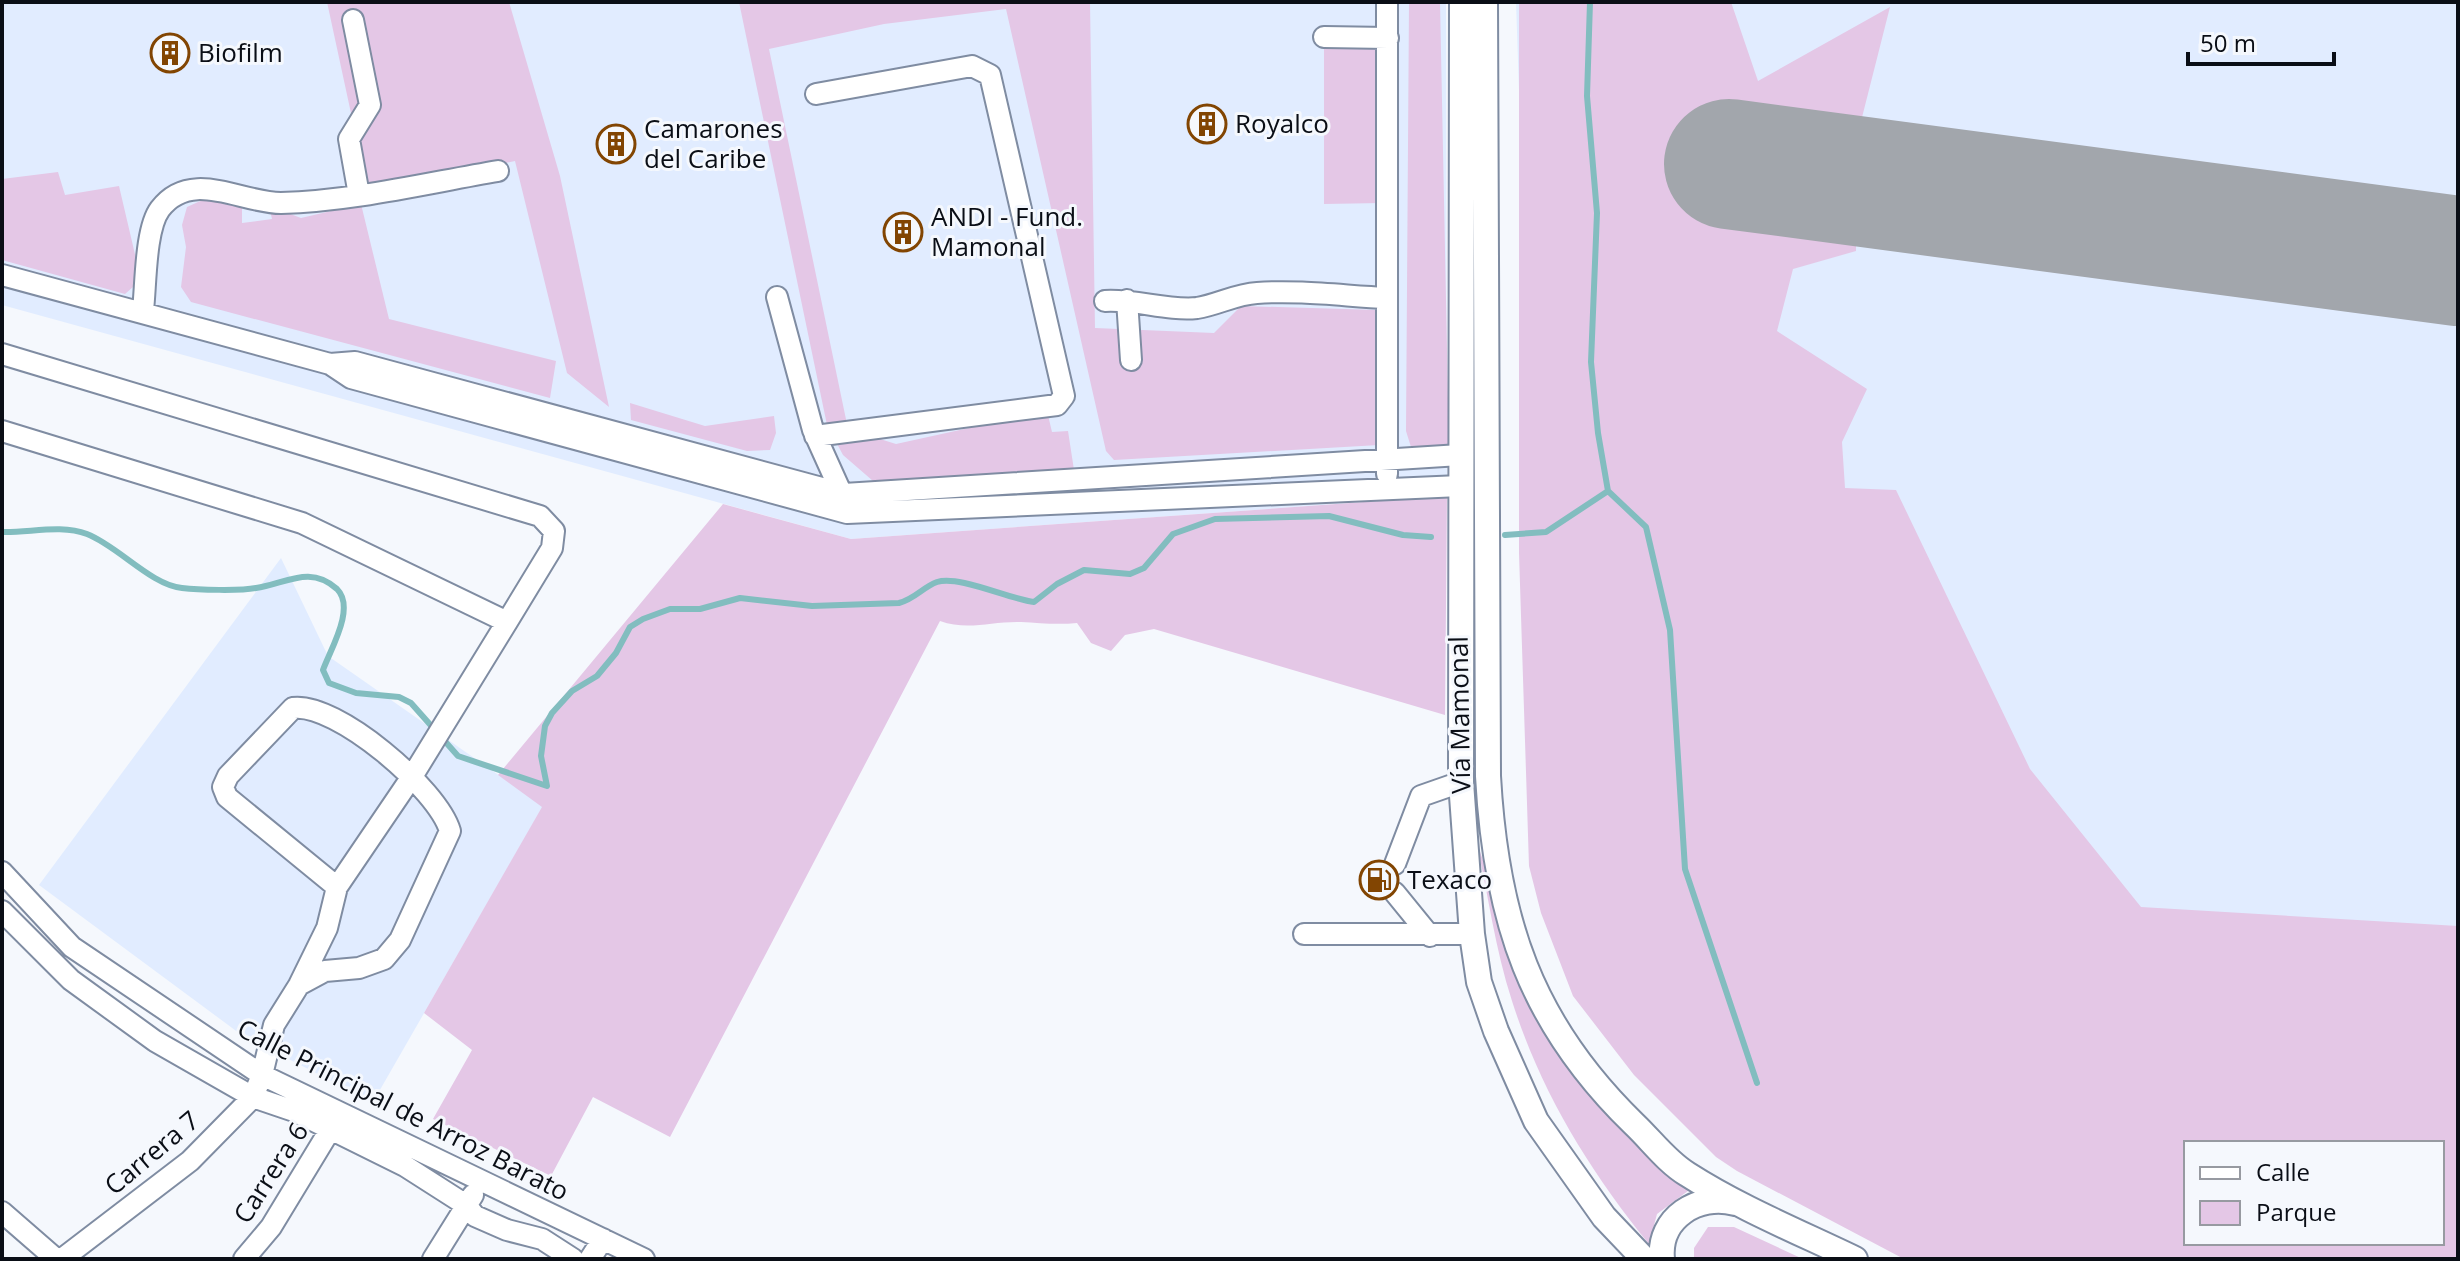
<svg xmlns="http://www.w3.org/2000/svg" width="2460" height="1261" viewBox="0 0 2460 1261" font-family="'Open Sans',sans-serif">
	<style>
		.built { fill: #e1ecff; fill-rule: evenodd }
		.green { fill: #e4c7e6; fill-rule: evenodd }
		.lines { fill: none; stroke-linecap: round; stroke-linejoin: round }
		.stream { stroke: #82bdbf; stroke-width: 6 }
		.runway { stroke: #a2a6ac; stroke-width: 130 }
		.minor-casing { stroke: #7f8ca2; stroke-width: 24 }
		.major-casing { stroke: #7f8ca2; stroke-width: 28 }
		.minor { stroke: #fff; stroke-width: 20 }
		.major { stroke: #fff; stroke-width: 24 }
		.labels { text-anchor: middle; stroke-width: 6; stroke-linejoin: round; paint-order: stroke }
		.poi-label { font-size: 26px; fill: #0a0e16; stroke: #f5f8fd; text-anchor: start }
		.street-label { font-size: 26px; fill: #0a0e16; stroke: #f5f8fd }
	</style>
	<rect width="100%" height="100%" fill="#f5f8fd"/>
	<!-- built -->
	<path class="built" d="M2,2H1446L1447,496L851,539L2,305Z
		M1516,2H2458V1259H1928L1534,533ZM2186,1143H2442V1243H2186Z
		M281,558L328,656L543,806L373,1102L243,1036L39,885Z"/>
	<!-- green -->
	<path class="green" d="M327,2H509L560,176L609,407L567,373L515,161L368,192Z
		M739,2H1090L1095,328L1214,333L1241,306L1378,310L1379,445L1114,460L1106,451L1006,9L884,24L769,49L848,429L896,444L1047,411L1052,432L1068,431L1074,470L888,494L843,455L827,425Z
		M1409,2H1440L1449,448L1430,456L1411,447L1406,431Z
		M1519,2H1731L1758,81L1890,7L1856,141V251L1793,269L1777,331L1867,389L1842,442L1845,488L1896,490L2030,769L2141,907L2458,926V1259H1904L1737,1171L1716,1157L1634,1075L1573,996L1541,913L1529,866L1519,553ZM2442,1143V1243H2186V1143Z
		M1324,45L1383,50L1382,203L1324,204Z
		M58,172L65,195L119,186L141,280L125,294L2,260V179Z
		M207,198L242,206V223L272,219L269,206L301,218L361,204L389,319L556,361L550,398L191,302L181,287L186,247L182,225L187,207Z
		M630,403L705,426L774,416L776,433L770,450L747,451L631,420Z
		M1447,496L1445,715L1154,629L1125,635L1111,651L1091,643L1077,623C1057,625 1040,623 1021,622C992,621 968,631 940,621L670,1137L593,1097L551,1176L433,1119L472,1050L424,1013L542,807L498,775L723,504L851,539Z
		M1476,840L1530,996L1696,1185L1657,1214L1649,1244C1589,1170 1541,1092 1512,1001C1495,949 1488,893 1476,840Z
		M1708,1227H1734L1803,1259H1694V1248Z"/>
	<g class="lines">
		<!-- stream -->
		<path class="stream" d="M1590,2L1587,96L1597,213L1591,362L1598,433L1608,491L1646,527L1670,630L1685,869L1757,1083
			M2,532C29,533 61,524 87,534C118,546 151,585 182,588C198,590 241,591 256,588C285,584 310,564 337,589C356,608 330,650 323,670L329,683L356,693L399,697L411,703L458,756L547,786L541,756L545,726L552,713L572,691L597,676L616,653L630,627L643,619L670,609H700L740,598L812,606L899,603C915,599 923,587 937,582C959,575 1009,599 1034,602L1057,584L1084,570L1130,574L1144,568L1173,534L1215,519L1329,516L1403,535L1431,537
			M1505,535L1546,532L1608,491"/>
		<!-- runway -->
		<path class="runway" d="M1729,164L2458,261"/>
		<defs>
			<path id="minor" d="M353,20L370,105L349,139L359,195
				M1324,37L1388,38
				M2,275L330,364L351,378L847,513L1460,486
				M777,297L813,430L845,501
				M1127,300L1131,360
				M1105,301C1136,299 1166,311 1197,308C1217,305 1236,294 1257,293C1300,290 1344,296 1387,298
				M143,310C146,285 145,229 160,209C191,168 241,203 281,203C353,201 427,183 498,171
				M2,354L540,516L554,531L552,548L507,622L413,775L337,887L327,928L299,985L274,1025L262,1075L253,1097L190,1161L62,1259
				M330,364L355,362L844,494L1460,455
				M2,431L302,523L507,622
				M815,436L1057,405L1064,396L990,75L972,66L816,94
				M1387,474V2
				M1395,864L1421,796L1461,782
				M2,872L72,947L262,1075L644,1259
				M1395,893L1430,936
				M2,911L71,980L155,1041L253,1097L294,1111L405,1166L466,1205L475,1216L507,1230L542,1239L573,1259
				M1304,934H1472
				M299,985L325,971L359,968L384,959L400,940L450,831C438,789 336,702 293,708L228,776L223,787L227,797L337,887
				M2,1212L56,1259
				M244,1259L271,1227L336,1120
				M433,1259L473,1195
				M590,1259L603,1239"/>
			<path id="major" d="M1462,2L1461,782L1472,934L1479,982L1496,1031L1536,1121L1604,1217L1644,1259
				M1485,2L1488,776C1496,919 1530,1023 1634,1124C1651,1140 1667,1162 1687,1174C1740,1208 1799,1232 1855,1259
				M1662,1259C1658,1218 1698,1193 1735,1203"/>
		</defs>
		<!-- minor casing -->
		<use href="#minor" class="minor-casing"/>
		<!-- major casing -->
		<use href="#major" class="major-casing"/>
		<!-- minor -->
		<use href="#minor" class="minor"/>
		<!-- major -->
		<use href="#major" class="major"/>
	</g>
	<!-- icons -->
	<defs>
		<symbol id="building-ring" viewBox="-11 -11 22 22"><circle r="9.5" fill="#f5f8fd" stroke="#824502" stroke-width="1.5"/><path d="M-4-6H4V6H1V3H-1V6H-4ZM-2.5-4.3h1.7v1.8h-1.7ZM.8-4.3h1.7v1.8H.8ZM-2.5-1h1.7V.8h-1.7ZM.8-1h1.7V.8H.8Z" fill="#824502"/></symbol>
		<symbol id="fuel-ring" viewBox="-11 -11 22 22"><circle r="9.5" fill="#f5f8fd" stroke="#824502" stroke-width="1.5"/><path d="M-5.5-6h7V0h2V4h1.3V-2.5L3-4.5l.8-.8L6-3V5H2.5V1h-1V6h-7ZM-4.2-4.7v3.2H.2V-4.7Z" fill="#824502"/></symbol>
	</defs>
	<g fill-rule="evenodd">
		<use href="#building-ring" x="148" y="31" width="44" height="44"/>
		<use href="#building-ring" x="1185" y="102" width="44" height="44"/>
		<use href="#building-ring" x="594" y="122" width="44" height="44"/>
		<use href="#building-ring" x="881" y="210" width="44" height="44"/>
		<use href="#fuel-ring" x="1357" y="858" width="44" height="44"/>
	</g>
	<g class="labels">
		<!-- poi labels -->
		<g class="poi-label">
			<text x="198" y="62">Biofilm</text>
			<text x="1235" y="133">Royalco</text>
			<text x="644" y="138">Camarones<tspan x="644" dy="30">del Caribe</tspan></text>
			<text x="931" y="226">ANDI - Fund.<tspan x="931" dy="30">Mamonal</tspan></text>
			<text x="1407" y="889">Texaco</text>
		</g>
		<!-- street labels -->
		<g class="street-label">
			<text transform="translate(1460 715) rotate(-91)" y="9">Vía Mamonal</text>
			<text transform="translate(403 1110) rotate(27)" y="9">Calle Principal de Arroz Barato</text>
			<text transform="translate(152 1153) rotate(-40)" y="9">Carrera 7</text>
			<text transform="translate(271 1173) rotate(-57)" y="9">Carrera 6</text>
		</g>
	</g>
	<!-- border -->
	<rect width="2460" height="1261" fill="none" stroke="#0a0e16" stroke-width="8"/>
	<!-- legend -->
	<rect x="2184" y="1141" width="260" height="104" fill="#f5f8fd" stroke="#979aa1" stroke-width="2"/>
	<rect x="2200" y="1167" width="40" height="12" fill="#ffffff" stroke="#979aa1" stroke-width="2"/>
	<text x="2256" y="1181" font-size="24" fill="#0a0e16">Calle</text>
	<rect x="2200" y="1201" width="40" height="24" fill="#e4c7e6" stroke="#979aa1" stroke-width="2"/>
	<text x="2256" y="1221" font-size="24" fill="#0a0e16">Parque</text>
	<!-- scale -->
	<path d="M2188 52v12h146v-12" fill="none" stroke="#0a0e16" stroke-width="4"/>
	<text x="2200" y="52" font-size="24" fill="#0a0e16" stroke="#f5f8fd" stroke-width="6" paint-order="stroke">50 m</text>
</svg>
